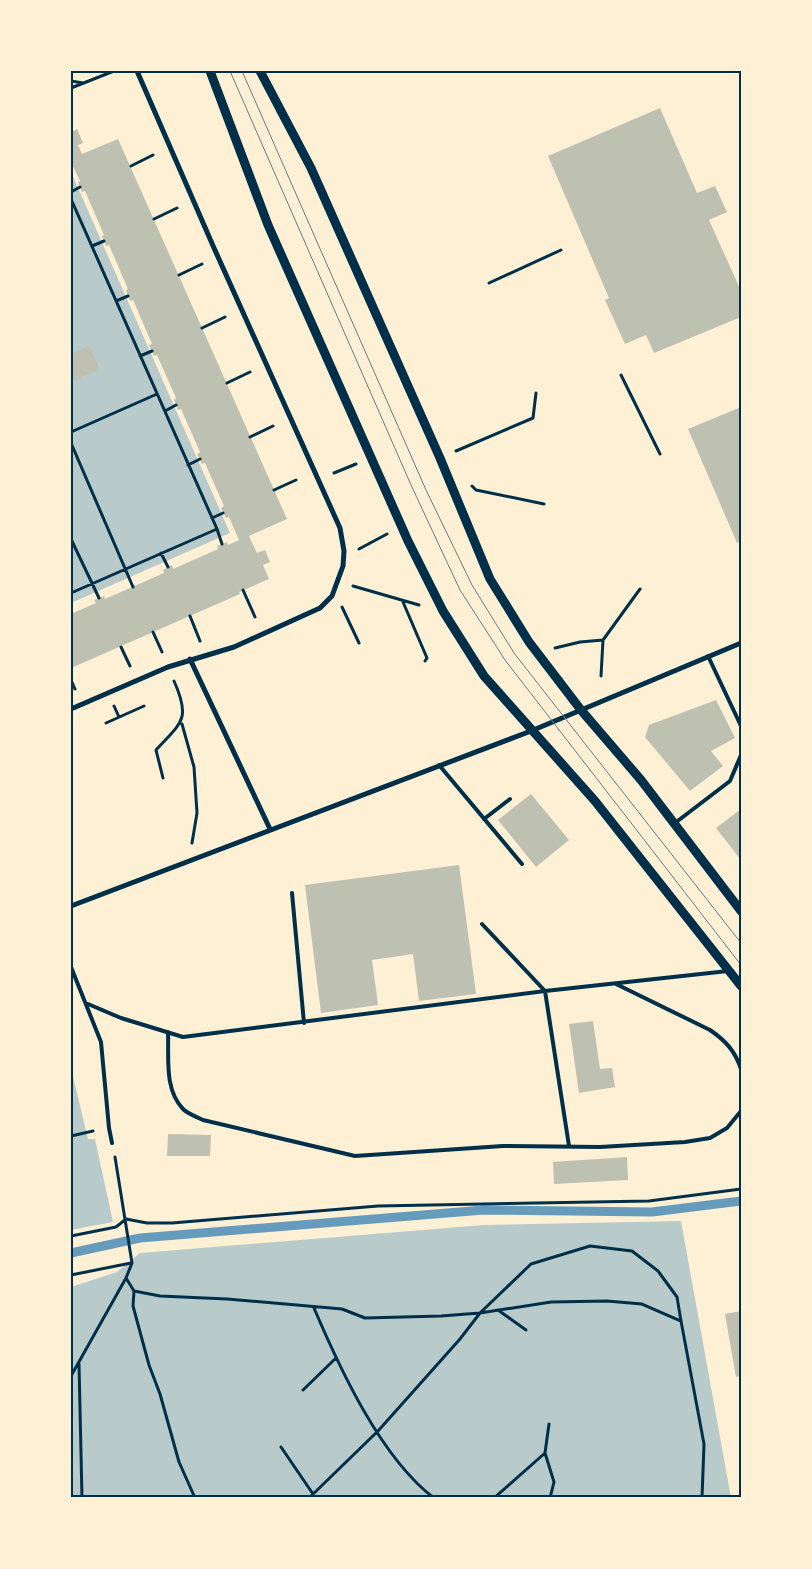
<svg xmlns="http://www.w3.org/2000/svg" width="812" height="1569" viewBox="0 0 812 1569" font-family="Poppins,sans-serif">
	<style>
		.green { fill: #b9caca }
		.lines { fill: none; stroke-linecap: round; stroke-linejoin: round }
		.stream { stroke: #669bbc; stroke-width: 9 }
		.building { fill: #bec0b2 }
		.path { stroke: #003049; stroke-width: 3 }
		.service { stroke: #003049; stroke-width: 4 }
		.minor { stroke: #003049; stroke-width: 5 }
		.tertiary { stroke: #003049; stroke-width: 9 }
		.tram { stroke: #657d81; stroke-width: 1 }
		.neatline { fill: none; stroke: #003049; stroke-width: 2 }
	</style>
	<rect width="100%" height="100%" fill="#fdf0d5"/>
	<!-- green -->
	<path class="green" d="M71,172L230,533L71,603Z
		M71,1068L88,1139H95L113,1222L71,1230Z
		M681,1221L731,1498H71V1287L117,1272L140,1253L484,1225Z"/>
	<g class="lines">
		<!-- stream -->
		<path class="stream" d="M71,1253L140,1238L484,1210L652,1212L741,1201"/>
	</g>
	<!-- building -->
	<path class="building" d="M660,108L697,193L715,186L727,212L709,220L741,291V317L654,353L646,335L625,344L605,300L609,298L548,156Z
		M77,129L83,143L78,145L82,154L118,139L287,519L249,536L257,553L265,550L270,562L263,565L269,579L239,592L240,594L71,668V614L96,603L94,600L104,596L105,599L164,573L163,570L172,565L173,569L218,549L217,546L227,542L228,545L239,540L229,517L226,518L221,508L224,506L205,463L202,464L197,454L200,452L181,409L178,410L174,400L176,398L157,355L154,356L149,345L152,344L133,300L130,301L126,290L128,289L109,245L106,246L102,236L104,235L85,191L82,192L78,182L80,181L71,162V132Z
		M89,346L100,369L74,381L71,377V354Z
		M741,407V541L737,543L688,429Z
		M716,700L735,738L711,751L723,766L690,791L645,737L649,725Z
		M531,794L569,840L536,867L498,820Z
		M741,809V860L716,828Z
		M459,865L476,994L419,1001L413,954L372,960L378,1005L321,1013L305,885Z
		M593,1021L600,1069L612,1068L615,1087L579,1093L569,1024Z
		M168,1134L211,1135L210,1156H167Z
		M627,1157L628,1180L554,1184L553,1162Z
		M741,1311V1376L736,1377L725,1314Z"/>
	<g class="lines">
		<!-- path -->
		<path class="path" d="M71,81L83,83
			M71,88L114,71
			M131,166L153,155
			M71,192L80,187
			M71,199L217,529L71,593
			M154,219L177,208
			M92,246L104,241
			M179,275L202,264
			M489,283L561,250
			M116,301L128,296
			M202,328L225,317
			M140,356L152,351
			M621,375L660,454
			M227,383L250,372
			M165,411L176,405
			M71,432L157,394
			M250,437L273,426
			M71,443L133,587
			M456,451L533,418L536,393
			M188,465L200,459
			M334,473L356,464
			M472,486L476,490L544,504
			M274,490L296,480
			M212,518L223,513
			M217,529L222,544
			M71,539L99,598
			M359,549L387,534
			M161,553L168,567
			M353,586L419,605
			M243,590L255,617
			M403,602L427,658L425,661
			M342,607L359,643
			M190,616L200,641
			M153,632L162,652
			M121,647L130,666
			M555,648L580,642L603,640
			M601,676L603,640L640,589
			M71,680L75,689
			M114,706L119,717
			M106,723L144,706
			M182,724L194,767L197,813L192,843
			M163,778L156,750C182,722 191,719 174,681
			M71,1136L93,1131
			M115,1157L132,1263L126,1278L134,1291L133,1306L149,1365L160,1394L179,1462L195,1498
			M71,1236L116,1227L126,1219L147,1223H172L378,1206L649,1201L741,1189
			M71,1275L131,1263
			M134,1291L160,1296L227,1299L342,1309L365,1318L441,1316L480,1313L551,1302L607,1301L642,1304L681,1321L704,1444L702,1498
			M314,1308C340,1369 381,1458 434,1498
			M498,1310L526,1330
			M79,1364L82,1498
			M71,1376L126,1278
			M303,1390L336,1358
			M281,1447L313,1494
			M545,1453L549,1424
			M309,1498L378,1431L460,1339L480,1313L531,1264L590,1246L632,1251L658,1271L677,1297L681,1321
			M494,1498L545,1453L554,1482L550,1498"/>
		<!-- service -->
		<path class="service" d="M708,656L741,726
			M439,765L522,864
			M484,819L510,799
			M675,823L730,781L741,755
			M292,893L304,1023
			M482,924L545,991L569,1146
			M71,967L101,1042L109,1128L112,1143
			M616,984L710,1030C726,1041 735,1051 741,1069
			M88,1004L121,1018L183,1037L545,991L728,971
			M168,1032C169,1058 164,1089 183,1109C188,1114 197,1117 203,1120L355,1156L503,1146L600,1147L685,1142L710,1138L727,1128L741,1111"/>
		<!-- minor -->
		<path class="minor" d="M190,659L270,829
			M71,709L168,667L234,647L320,608L332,596L343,566L344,551L340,528L214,248L137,71
			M71,906L531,731L741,643"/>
		<!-- tertiary -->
		<path class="tertiary" d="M210,71L268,225L408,541L443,611L484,676L595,801L741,986
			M260,71L311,168L440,458L490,579L529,642L581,710L641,780L741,911"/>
		<!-- tram -->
		<path class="tram" d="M230,71L411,485L460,590L505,660L741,965
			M242,71L426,490L472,585L514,653L741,943"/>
	</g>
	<!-- border -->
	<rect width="812" height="1569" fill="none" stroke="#fdf0d5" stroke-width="145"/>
	<rect x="72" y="72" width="668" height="1424" class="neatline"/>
</svg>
